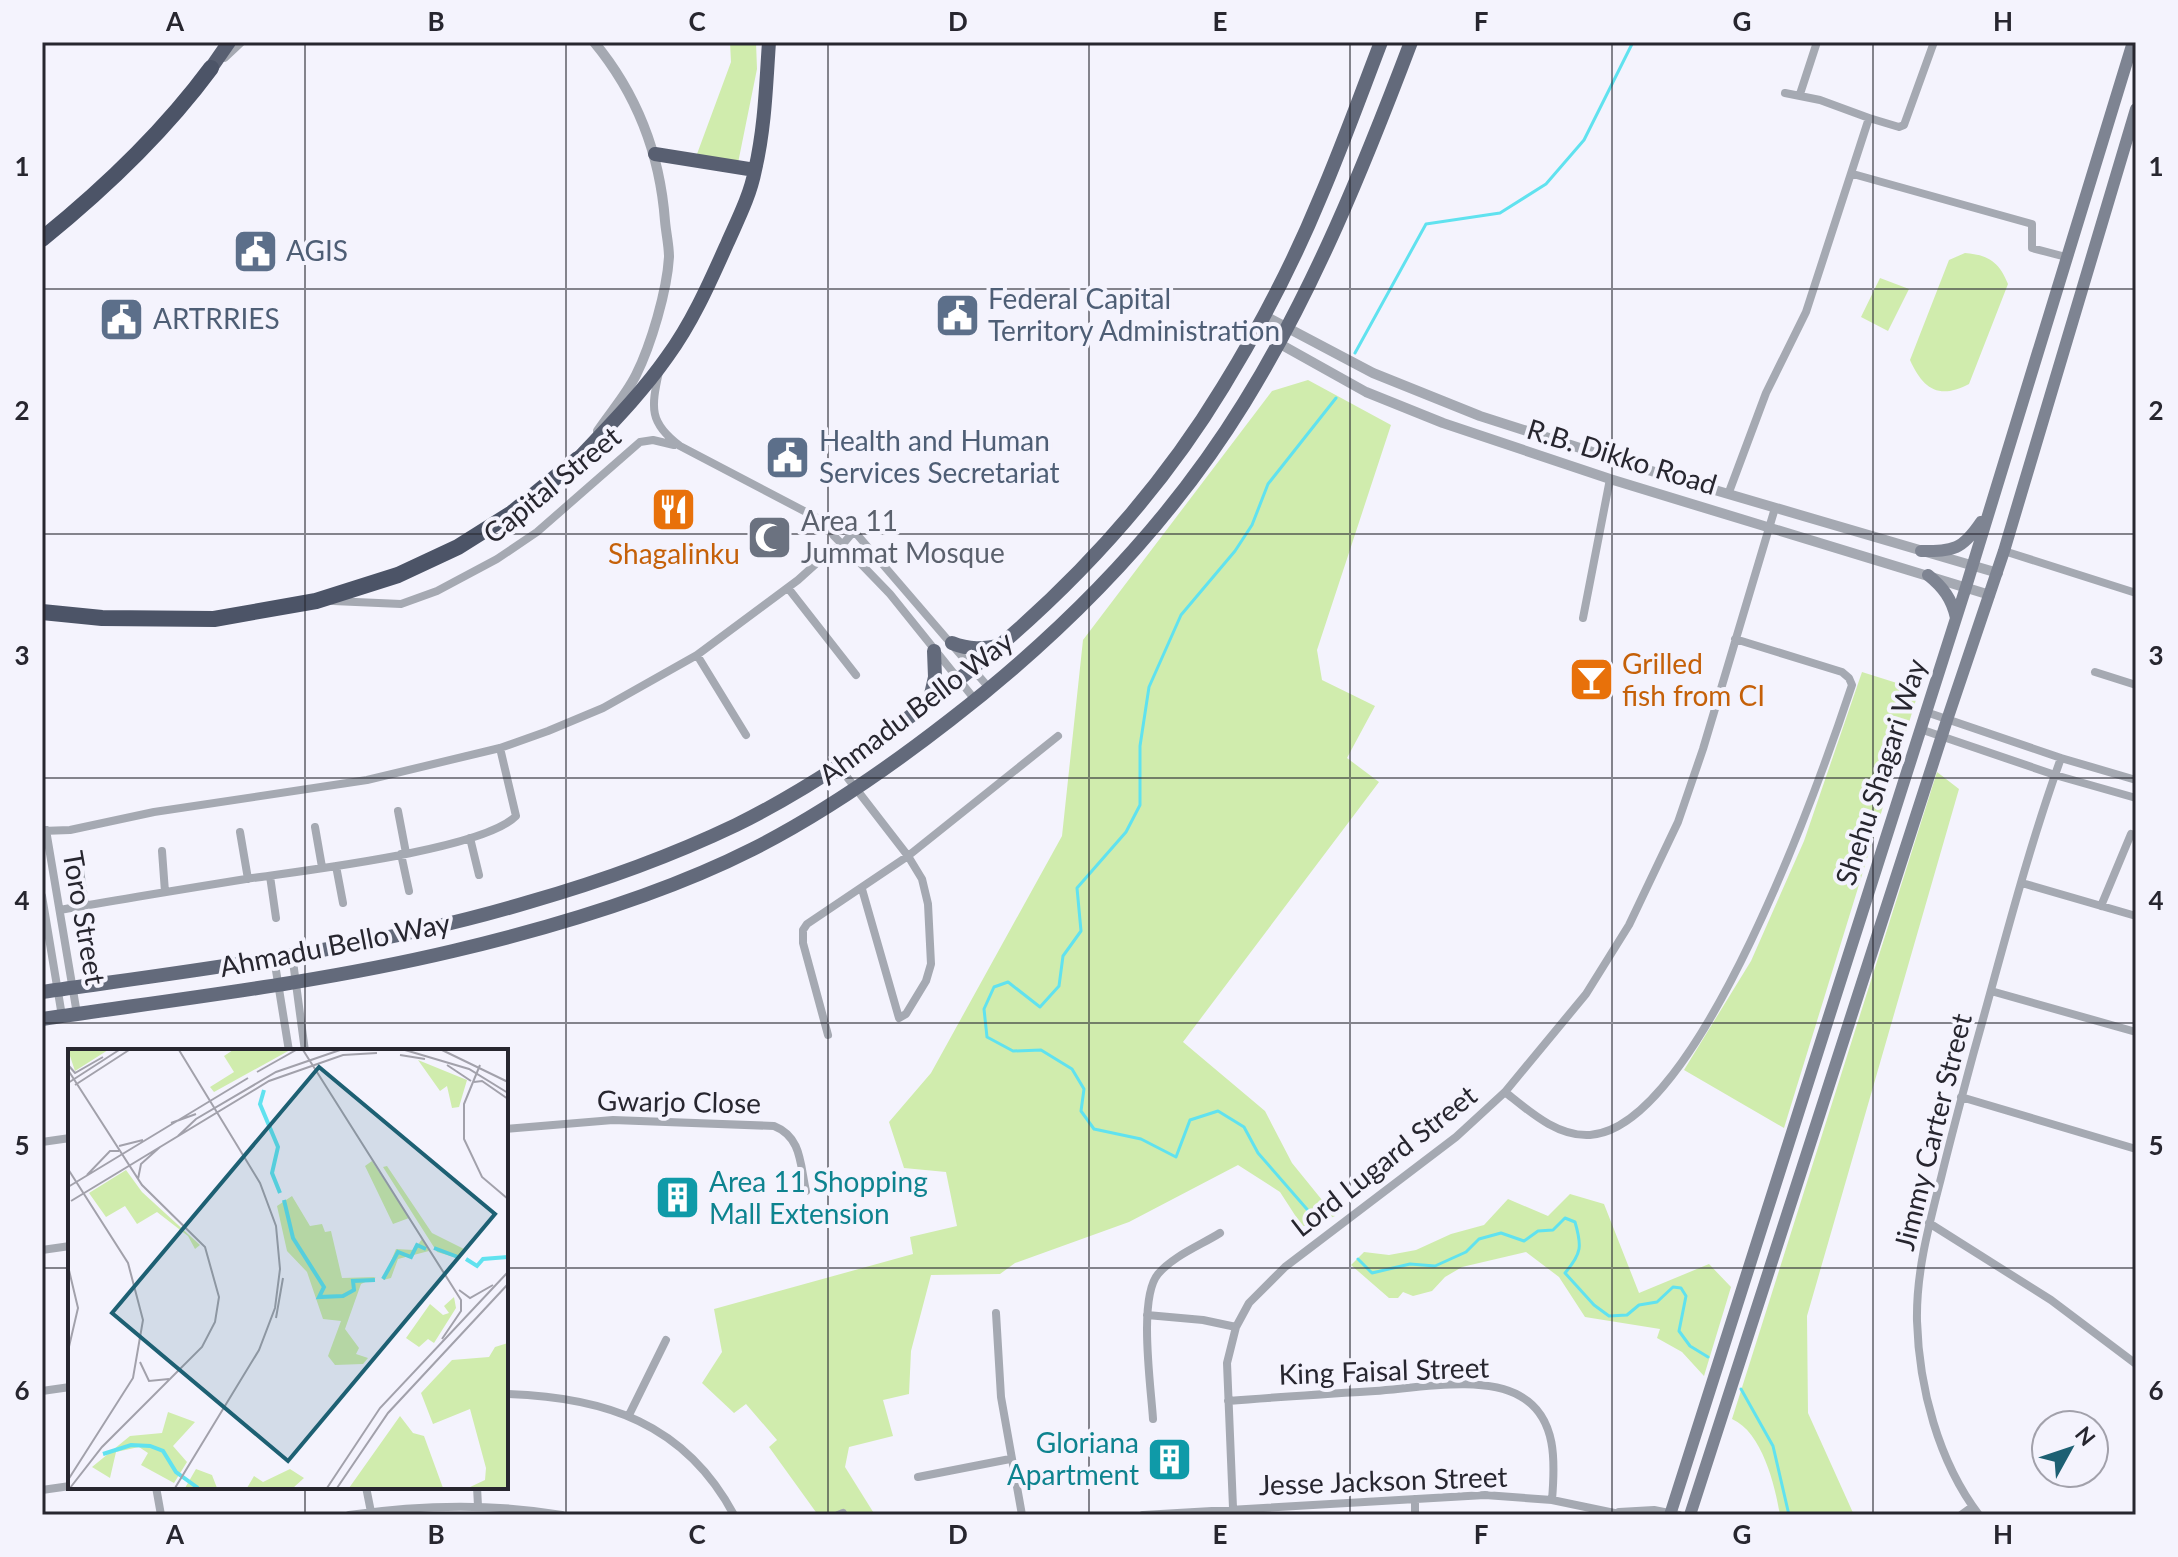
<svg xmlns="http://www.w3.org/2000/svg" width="2178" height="1557" viewBox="0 0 2178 1557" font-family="Lato,sans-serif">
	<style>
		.green { fill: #d0ecad }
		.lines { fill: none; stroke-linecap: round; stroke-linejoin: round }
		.stream { stroke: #60e2ef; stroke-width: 3 }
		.minor { stroke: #a5a9b2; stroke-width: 8 }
		.tertiary { stroke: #a5a9b2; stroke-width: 10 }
		.secondary { stroke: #7e8492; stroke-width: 12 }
		.primary { stroke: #636a7b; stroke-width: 14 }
		.trunk { stroke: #585f71; stroke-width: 14 }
		.motorway { stroke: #4c5467; stroke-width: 16 }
		.grid { fill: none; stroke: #27262f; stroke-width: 2; stroke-opacity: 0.55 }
		.labels { text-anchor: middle; stroke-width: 8; stroke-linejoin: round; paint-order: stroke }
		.service-label { font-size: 28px; fill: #4e5e75; stroke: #f4f3fd; text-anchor: start }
		.street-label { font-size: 28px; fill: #27262f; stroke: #f4f3fd }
		.worship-label { font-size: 28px; fill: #5b616d; stroke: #f4f3fd; text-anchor: start }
		.food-label { font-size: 28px; fill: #c56008; stroke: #f4f3fd }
		.culture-label { font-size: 28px; fill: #0d838f; stroke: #f4f3fd; text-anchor: start }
		.inset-river { fill: none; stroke: #60e2ef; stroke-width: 4 }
		.inset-road { fill: none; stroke: #a2a1ab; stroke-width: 2 }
		.view { fill: #1d6073; fill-opacity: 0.15; stroke: #1d6073; stroke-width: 4 }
		.inset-edge { fill: none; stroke: #27262f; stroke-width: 4 }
		.neatline { fill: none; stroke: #27262f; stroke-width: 3 }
		.grid-label { font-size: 26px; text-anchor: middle; font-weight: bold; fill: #27262f }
	</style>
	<rect width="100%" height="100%" fill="#f4f3fd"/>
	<!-- green -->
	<path class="green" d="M730,42H756L757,69L738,163L697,154L731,62Z
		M1965,253C1989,255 1999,262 2008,284L1969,384C1939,400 1923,389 1910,360L1949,260Z
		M1880,278L1909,289L1888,331L1861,317Z
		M1308,380L1391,425L1317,650L1322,680L1375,706L1347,758L1379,782L1183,1042L1265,1111L1292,1163L1335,1216L1312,1226H1302L1280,1192L1238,1165L1129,1222L1015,1263L1000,1274L931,1275L911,1351L909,1394L883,1400L893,1436L849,1447L845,1467L875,1515H818L769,1447L777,1440L746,1404L734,1413L702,1383L722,1352L714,1309L913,1254L910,1237L957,1226L946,1172L904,1168L889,1122L931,1073L1062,836L1083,640L1272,391Z
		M1862,672L1919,690L1784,1128L1684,1070L1751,961L1804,841Z
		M1937,772L1959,789L1807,1316L1808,1413L1854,1515H1780C1775,1485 1762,1432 1732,1419Z
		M1570,1194L1604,1204L1639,1293L1709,1264L1731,1287L1704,1376L1682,1352L1657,1338L1660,1329L1585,1317L1559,1277L1526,1252L1462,1267L1445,1277L1432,1291L1413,1296L1403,1292L1398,1298H1389L1351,1265L1364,1252L1389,1255L1416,1250L1451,1234L1484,1225L1508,1199L1548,1216Z"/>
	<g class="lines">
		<!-- stream -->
		<path class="stream" d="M1355,353L1426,224L1500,213L1546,184L1584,140L1633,42
			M1319,1223L1258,1153L1244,1127L1218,1111L1190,1120L1176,1157L1141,1139L1094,1129L1081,1111L1084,1089L1072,1069L1041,1050L1013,1051L987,1037L984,1009L994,987L1008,982L1040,1007L1059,986L1063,956L1081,931L1077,888L1126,832L1140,805V746L1149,687L1181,615L1235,551L1252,525L1268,484L1336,398
			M1358,1259L1372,1273L1410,1264L1435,1266L1466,1252L1479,1239L1501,1233L1524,1241L1538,1231L1553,1230L1565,1218L1575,1222C1582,1246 1582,1253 1565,1273L1594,1305L1609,1316L1627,1315L1639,1305L1657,1302L1673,1287L1681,1288L1686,1296L1679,1331L1690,1346L1708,1357
			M1741,1389L1773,1446L1789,1515"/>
		<!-- minor -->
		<path class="minor" d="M1800,94L1817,42
			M1869,118L1899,127L1904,125L1934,42
			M1853,174L2032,224V248L2066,257
			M659,372C651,408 649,423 680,446L825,522L834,536L890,594L976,701
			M1729,492L1766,393L1806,312L1869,118L1820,100L1785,93
			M825,522H844L854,531L990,689
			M2004,551L2136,593
			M788,588L856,675
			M333,601L401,604L437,591L497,559L537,532L640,442L653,440L674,445
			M1583,618L1610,479
			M697,655L746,735
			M2095,672L2136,685
			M1926,712L2061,758L2136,780
			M1920,729L2055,775L2136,798
			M840,768L908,856L922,879L928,904L931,964L926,981L906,1014L899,1018L862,889
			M398,811L406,853
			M315,827L322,867
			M46,830L77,1014
			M42,831L70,830L154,812L367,780L500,748L548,731L603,708L697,655L798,580L829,552L843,544L854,531
			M240,832L248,879
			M470,838L479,875
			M162,851L165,892
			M401,854L409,891
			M79,863L85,905
			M336,866L343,903
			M270,876L276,918
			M2022,883L2136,916
			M42,896L62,1016
			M2101,906L2131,834
			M60,910C122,899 184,889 246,879C300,871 483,850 516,816L500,748
			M292,954L305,1051
			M274,958L289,1051
			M1991,991L2136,1032
			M828,1035L803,943V930L807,924L908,856L1058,736
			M1505,1092C1529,1111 1557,1137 1590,1135C1699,1128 1821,778 1852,685L1849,678L1842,672L1735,639
			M1961,1097L2136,1149
			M506,1129L613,1120L774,1126C802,1137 800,1165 806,1191
			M42,1142L70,1138
			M1929,1223L2051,1300L2136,1364
			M42,1250L70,1246
			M996,1313L1001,1397L1022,1515
			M1147,1315L1203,1320L1236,1327
			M42,1391L70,1387
			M506,1394C605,1397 685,1423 734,1515
			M1228,1401C1277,1397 1326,1394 1375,1391C1417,1388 1484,1375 1520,1396C1558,1417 1555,1464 1552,1500
			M629,1415L666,1340
			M1153,1419C1151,1387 1138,1298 1158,1274C1173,1256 1201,1245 1220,1233
			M918,1477L1010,1459
			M156,1487L161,1515
			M366,1487L371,1512
			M477,1487L478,1506
			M42,1490L70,1486
			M1415,1499V1515
			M1233,1508L1227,1363L1236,1327L1249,1303L1285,1267L1456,1137L1505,1092L1586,994L1629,925L1678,822L1703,749L1775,508
			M1619,1512L1654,1510L1679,1515
			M349,1515C419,1505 492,1503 562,1515
			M838,1515L843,1513
			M1143,1515L1485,1495L1552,1500L1624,1515
			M1961,1515L1972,1507
			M1979,1515C1938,1461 1919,1387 1917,1321C1916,1272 1929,1225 1941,1178C1951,1137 1962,1096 1973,1055C2001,956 2026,855 2061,758"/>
		<!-- tertiary -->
		<path class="tertiary" d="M594,42C637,94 660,154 665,221C666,233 669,245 669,257C667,291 651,345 636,375C626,395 610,413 598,431
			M224,57L240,42
			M1263,315L1373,373L1480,416L1667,476L1998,573
			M1255,330L1366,392L1443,423L1610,479L1990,595"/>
		<!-- secondary -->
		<path class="secondary" d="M1921,551C1954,551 1962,550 1981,522
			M1928,575C1943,587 1952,599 1956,618
			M1670,1515L1966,587L2133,42
			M1690,1515L1947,720L2004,551L2136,109"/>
		<!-- primary -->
		<path class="primary" d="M952,643C969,650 984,649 1002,645
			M929,703L935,677L934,651
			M42,992C203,969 373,949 529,902C599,882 669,857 736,825C797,795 853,758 908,718C1032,628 1143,519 1223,387C1258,330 1294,261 1320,198C1342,147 1361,94 1381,42
			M42,1019C179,999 318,983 453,951C550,928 664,894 753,849C824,813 887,769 950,720C1065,631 1167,528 1244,403C1314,290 1364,166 1411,42"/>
		<!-- trunk -->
		<path class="trunk" d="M211,68L229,42
			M655,154L755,170
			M578,459C609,426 641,394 667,357C692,323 710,282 727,244C738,219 750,196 755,170C765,127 766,85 769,42"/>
		<!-- motorway -->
		<path class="motorway" d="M42,239C105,188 163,133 211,68
			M42,612L102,618L214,619L316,601L398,575L458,547L512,513L578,459"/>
	</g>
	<!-- grid -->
	<path class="grid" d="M305,42V1051M566,42V1515M828,42V1515M1089,42V1515M1350,42V1515M1612,42V1515M1873,42V1515M42,289H2136M42,534H2136M42,778H2136M42,1023H2136M42,1268H70M506,1268H2136M305,1487V1515"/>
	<!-- icons -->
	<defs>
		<symbol id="civic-square" viewBox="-11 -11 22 22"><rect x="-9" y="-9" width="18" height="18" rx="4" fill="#5c6f8a" stroke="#f4f3fd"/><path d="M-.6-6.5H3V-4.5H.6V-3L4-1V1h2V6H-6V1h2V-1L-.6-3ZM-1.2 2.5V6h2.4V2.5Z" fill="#fff"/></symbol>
		<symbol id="restaurant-square" viewBox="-11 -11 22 22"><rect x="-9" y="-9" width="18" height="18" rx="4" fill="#e8710a" stroke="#f4f3fd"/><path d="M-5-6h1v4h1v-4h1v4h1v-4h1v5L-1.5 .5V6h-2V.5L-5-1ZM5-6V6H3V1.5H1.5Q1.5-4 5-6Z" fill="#fff"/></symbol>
		<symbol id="mosque-square" viewBox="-11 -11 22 22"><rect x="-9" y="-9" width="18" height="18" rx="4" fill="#6b7280" stroke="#f4f3fd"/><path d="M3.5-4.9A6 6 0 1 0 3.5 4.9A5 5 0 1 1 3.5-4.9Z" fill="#fff"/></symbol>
		<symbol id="bar-square" viewBox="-11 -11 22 22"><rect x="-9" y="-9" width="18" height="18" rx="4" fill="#e8710a" stroke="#f4f3fd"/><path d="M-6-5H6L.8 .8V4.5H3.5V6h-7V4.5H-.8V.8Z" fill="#fff"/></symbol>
		<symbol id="building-square" viewBox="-11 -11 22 22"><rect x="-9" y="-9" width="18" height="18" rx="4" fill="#0f9aa8" stroke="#f4f3fd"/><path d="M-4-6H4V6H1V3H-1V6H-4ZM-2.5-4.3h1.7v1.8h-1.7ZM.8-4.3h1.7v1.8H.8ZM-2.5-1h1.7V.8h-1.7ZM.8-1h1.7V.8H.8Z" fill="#fff"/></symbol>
	</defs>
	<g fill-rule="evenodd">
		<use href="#civic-square" x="230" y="226" width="51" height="51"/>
		<use href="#civic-square" x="932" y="290" width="51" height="51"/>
		<use href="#civic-square" x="96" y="294" width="51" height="51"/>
		<use href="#civic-square" x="762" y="432" width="51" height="51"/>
		<use href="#restaurant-square" x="648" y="484" width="51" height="51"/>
		<use href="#mosque-square" x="744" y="512" width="51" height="51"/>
		<use href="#bar-square" x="1566" y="654" width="51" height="51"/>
		<use href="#building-square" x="652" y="1172" width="51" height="51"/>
		<use href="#building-square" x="1144" y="1434" width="51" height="51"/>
	</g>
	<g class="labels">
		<!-- service labels -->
		<g class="service-label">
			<text x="286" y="261">AGIS</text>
			<text x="988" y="309">Federal Capital<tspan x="988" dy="32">Territory Administration</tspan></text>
			<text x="153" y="329">ARTRRIES</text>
			<text x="819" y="451">Health and Human<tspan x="819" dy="32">Services Secretariat</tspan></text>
		</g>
		<!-- street labels -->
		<g class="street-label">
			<text transform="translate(1622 457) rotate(17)" y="10">R.B. Dikko Road</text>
			<text transform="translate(552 485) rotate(-39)" y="10">Capital Street</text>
			<text transform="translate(916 708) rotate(-37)" y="10">Ahmadu Bello Way</text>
			<text transform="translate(1881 772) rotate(-72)" y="10">Shehu Shagari Way</text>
			<text transform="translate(84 918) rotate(80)" y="10">Toro Street</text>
			<text transform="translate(335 945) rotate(-11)" y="10">Ahmadu Bello Way</text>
			<text transform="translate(679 1102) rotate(1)" y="10">Gwarjo Close</text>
			<text transform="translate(1933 1132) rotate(-76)" y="10">Jimmy Carter Street</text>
			<text transform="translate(1384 1161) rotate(-38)" y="10">Lord Lugard Street</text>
			<text transform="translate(1384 1371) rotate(-2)" y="10">King Faisal Street</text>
			<text transform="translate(1383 1481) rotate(-2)" y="10">Jesse Jackson Street</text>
		</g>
		<!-- worship labels -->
		<g class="worship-label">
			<text x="801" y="531">Area 11<tspan x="801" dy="32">Jummat Mosque</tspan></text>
		</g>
		<!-- food labels -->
		<g class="food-label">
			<text x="674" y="564">Shagalinku</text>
			<text x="1622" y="674" text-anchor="start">Grilled<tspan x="1622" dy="32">fish from CI</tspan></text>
		</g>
		<!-- culture labels -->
		<g class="culture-label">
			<text x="709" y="1192">Area 11 Shopping<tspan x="709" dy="32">Mall Extension</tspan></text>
			<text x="1139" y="1453" text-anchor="end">Gloriana<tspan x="1139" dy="32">Apartment</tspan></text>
		</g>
	</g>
	<!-- overview -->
	<g transform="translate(68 1049)">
		<rect width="440" height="440" fill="#f4f3fd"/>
		<path d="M0,1H40L7,22ZM165,1H222L146,43L142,38L166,23L156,7ZM350,11L399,31L391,58L384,59L379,37L372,42ZM304,112L341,169L325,175L297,117ZM319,117L364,184L396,200L389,209L369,203L315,118ZM58,121L74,143L132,196L127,200L120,187L89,163L69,175L57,157L38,168L21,144ZM224,147L242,177L254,175L257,183L263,182L274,229L308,228L293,235L277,280L291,299L288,305L300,309L295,315L267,316L260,307L273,272L255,270L239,223L219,202L209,157ZM354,190L361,202L330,210L323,229L315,231L328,200L346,201ZM386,248L388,259L366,294L360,290L351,298L338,289L362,255L375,266L381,264L376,257ZM440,294V439H400L417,431L418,419L402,360L365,375L353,344L384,311L421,308L427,298ZM100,363L127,373L105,397L119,413L106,434L73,416L80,404L71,398L48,403L42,429L24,418L62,387L94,384ZM332,367L345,384L356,387L375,439H281ZM128,420L144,426L149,439H117ZM222,420L236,429L225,439H179L186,427L195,433Z" fill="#d0ecad"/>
		<path class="inset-river" d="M196,41L192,55L210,98L204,124L212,144M216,151L225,189L256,238L251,248L275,247L286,241L285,232L307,231M366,199L390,208M398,210L409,217L415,210L440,208M315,230L330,203L343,208L349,196L358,200M35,405L63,396L82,397L95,402L108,423L130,439"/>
		<path class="inset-road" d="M235,1L393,251V262L374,290M337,1L401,20L440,44M374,1L440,33M332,6L357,10M379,16L403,32M412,16L396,55V90L414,128L440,150M1,17L7,24L35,8M0,21L74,136L137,198L151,248L147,273L134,298L34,398L2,439M189,23L228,1M406,33L414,32L440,50M0,34L51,1M7,36L61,1M103,74L128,65M110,87L128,70L208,23L272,1M51,97L75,91M0,120L60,214L75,271L65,329L0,431M19,126L42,102H51M70,130L73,115L92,98M0,138L180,29M3,152L201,32L275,6L309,4M0,217L10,259L0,302M391,241L402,249L425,236M208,269L215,229M72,313L81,332L101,330M107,439L191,301L207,259L212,220L208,177L192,134L111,1M259,439L312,359L440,223M269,439L320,364L440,235"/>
		<path class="view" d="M251,18L427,165L220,412L44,264Z"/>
		<rect width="440" height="440" class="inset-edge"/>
	</g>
	<!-- border -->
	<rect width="2178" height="1557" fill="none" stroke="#f4f3fd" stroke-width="88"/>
	<!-- north arrow -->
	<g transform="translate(2070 1449) rotate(50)"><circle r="38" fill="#f4f3fd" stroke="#a2a1ab" stroke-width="2"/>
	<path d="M0-6L14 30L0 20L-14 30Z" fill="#1d6073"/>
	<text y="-12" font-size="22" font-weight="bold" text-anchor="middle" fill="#27262f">N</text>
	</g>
	<rect x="44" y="44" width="2090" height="1469" class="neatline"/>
	<g class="grid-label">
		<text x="175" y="31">A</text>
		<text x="436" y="31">B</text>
		<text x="697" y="31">C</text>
		<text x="958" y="31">D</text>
		<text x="1220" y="31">E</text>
		<text x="1481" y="31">F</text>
		<text x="1742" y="31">G</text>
		<text x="2003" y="31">H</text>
		<text x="22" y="176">1</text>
		<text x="2156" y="176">1</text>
		<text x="22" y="420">2</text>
		<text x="2156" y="420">2</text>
		<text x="22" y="665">3</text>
		<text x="2156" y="665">3</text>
		<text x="22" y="910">4</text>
		<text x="2156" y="910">4</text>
		<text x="22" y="1155">5</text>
		<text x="2156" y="1155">5</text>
		<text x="22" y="1400">6</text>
		<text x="2156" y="1400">6</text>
		<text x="175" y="1544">A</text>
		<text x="436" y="1544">B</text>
		<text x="697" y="1544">C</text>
		<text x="958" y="1544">D</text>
		<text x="1220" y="1544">E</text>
		<text x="1481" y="1544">F</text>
		<text x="1742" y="1544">G</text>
		<text x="2003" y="1544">H</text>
	</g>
</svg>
